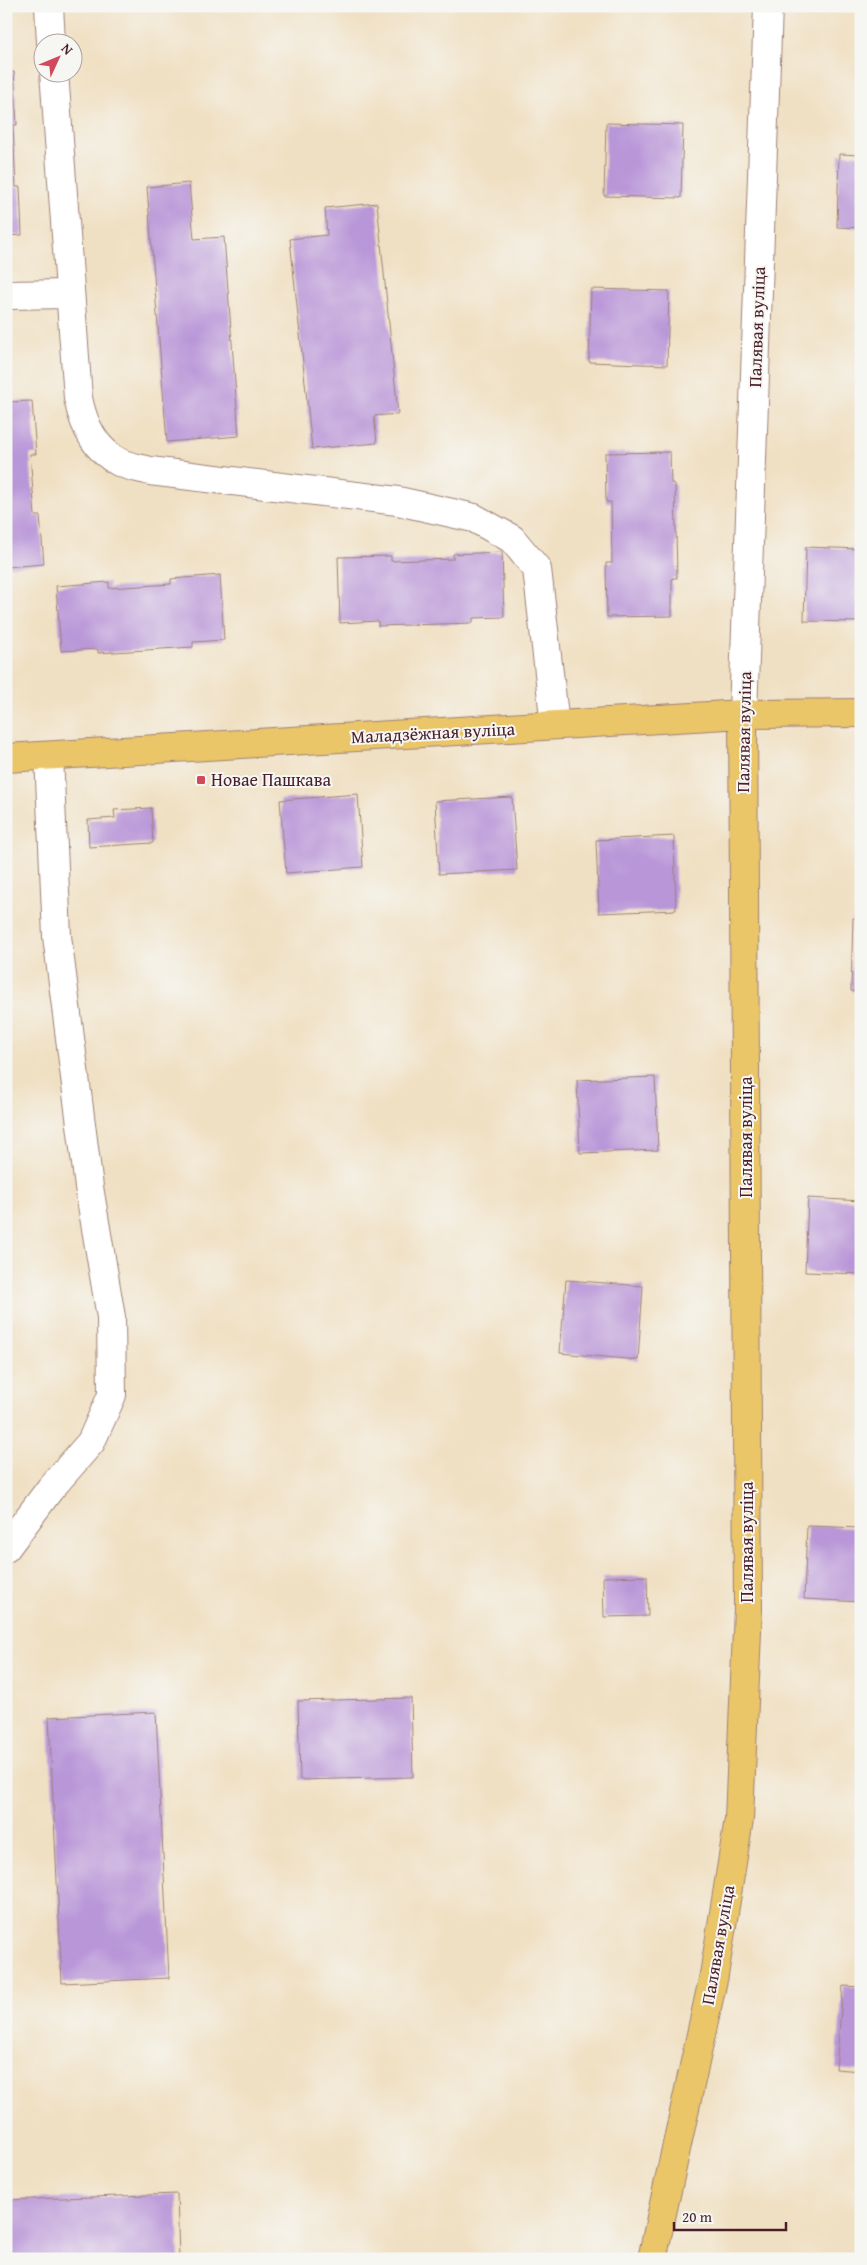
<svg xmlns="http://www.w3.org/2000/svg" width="867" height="2265" viewBox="0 0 867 2265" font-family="'Gentium Book Plus',serif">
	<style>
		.building { fill: #b996d8 }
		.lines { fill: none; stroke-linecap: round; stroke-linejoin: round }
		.minor-casing { stroke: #9d8077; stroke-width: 30 }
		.major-casing { stroke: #9d8077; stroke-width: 30 }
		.minor { stroke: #fff; stroke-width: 28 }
		.major { stroke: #eac669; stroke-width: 28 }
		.poi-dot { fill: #d1495b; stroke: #f6f6f2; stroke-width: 2 }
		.labels { text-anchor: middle; stroke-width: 4; stroke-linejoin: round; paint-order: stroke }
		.street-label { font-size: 18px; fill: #4a1f2b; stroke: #f6f6f2 }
		.poi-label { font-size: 18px; fill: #4a1f2b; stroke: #f6f6f2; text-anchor: start }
	</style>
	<rect width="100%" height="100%" fill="#f6f6f2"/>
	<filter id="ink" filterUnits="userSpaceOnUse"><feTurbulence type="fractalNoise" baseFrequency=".02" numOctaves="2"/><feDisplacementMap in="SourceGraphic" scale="10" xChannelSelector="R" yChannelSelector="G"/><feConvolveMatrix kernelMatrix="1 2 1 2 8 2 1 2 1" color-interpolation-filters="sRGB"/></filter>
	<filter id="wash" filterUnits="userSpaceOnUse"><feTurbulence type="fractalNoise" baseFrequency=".0096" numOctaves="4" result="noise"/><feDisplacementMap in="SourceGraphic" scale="20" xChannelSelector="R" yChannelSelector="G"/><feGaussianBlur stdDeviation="1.12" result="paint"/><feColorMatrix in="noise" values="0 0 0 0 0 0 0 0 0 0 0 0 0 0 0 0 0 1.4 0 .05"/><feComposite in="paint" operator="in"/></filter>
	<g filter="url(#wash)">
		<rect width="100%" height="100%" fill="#f0e0c3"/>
		<g id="blocks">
			<!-- building -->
			<path class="building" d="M6,72H14L17,125H13L16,187H20L22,235L6,236Z
				M606,123L683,125L681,198L604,196Z
				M839,154L861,155V228L837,227Z
				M189,183L194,239L224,237L239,436L167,442L147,187Z
				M377,203L398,414L374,416L377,443L312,449L290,239L327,235L325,208Z
				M591,289L669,291L667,365L589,362Z
				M32,401L36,454H30L35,516H40L44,564L6,567V402Z
				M670,452L671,483L675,484L677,578H672V616L607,617L606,563H612L611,502H606L605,453Z
				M806,547L861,549V622L804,621Z
				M502,552L504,617L473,618V623L378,626V621L340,623L338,557L391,556V561L453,559V554Z
				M220,575L224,640L193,642V647L98,653V649L61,651L56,586L109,582V588L171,584V579Z
				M358,794L363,867L286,873L280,800Z
				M512,797L517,870L439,874L435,801Z
				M151,808L153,843L89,847L88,820L115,818L114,810Z
				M674,836L676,910L599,913L596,840Z
				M853,918H861V992L851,991Z
				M655,1077L658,1150L580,1153L577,1080Z
				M808,1198L861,1201V1274L805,1272Z
				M566,1280L643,1286L638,1360L560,1353Z
				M807,1526L861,1528V1602L804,1599Z
				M647,1576L648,1616L604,1617L603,1577Z
				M411,1698L413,1777L300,1780L298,1701Z
				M156,1712L169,1978L62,1983L49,1717Z
				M843,1986L861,1987V2071L836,2069Z
				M177,2194L179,2259H6V2200Z"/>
		</g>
	</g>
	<g filter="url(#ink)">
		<use href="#blocks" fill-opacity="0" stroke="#9d8077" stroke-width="1"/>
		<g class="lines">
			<defs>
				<path id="minor" d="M49,6L51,42
					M54,72L78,398C83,423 94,449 119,462C128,467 140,468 150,471L398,501L474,518L512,539L537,569L555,725
					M6,295L70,294
					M743,714L768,6
					M6,1548L50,1489L91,1442L112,1395L111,1317L89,1187L57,936L49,756"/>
				<path id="major" d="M6,758L743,714L861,713
					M652,2259L714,1975L739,1819L748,1608L743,714"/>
			</defs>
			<!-- minor casing -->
			<use href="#minor" class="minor-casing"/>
			<!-- major casing -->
			<use href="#major" class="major-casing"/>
			<!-- minor -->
			<use href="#minor" class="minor"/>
			<!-- major -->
			<use href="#major" class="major"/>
		</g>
	</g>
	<!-- markers -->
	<rect class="poi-dot" x="196" y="775" width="10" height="10" rx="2.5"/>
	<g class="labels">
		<!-- street labels -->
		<g class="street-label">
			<text transform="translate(757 327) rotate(-88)" y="6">Палявая вуліца</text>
			<text transform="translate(744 732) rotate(-89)" y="6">Палявая вуліца</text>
			<text transform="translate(433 733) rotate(-3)" y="6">Маладзёжная вуліца</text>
			<text transform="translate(746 1137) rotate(-90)" y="6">Палявая вуліца</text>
			<text transform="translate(747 1542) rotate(-90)" y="6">Палявая вуліца</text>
			<text transform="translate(718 1945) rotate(-80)" y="6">Палявая вуліца</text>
		</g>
		<!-- poi labels -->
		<g class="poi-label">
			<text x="211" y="786">Новае Пашкава</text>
		</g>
	</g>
	<!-- margin -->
	<rect width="867" height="2265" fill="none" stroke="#f6f6f2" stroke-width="25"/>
	<!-- north arrow -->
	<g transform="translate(58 58) rotate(46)"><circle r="24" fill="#f6f6f2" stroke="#b1a0a2"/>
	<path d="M0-4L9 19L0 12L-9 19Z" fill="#d1495b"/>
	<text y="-8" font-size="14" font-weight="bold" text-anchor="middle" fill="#4a1f2b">N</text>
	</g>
	<!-- scale -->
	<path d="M674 2222v8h112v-8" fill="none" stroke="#4a1f2b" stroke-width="2.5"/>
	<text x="682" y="2222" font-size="15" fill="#4a1f2b" stroke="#f6f6f2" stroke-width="4" paint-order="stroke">20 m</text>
</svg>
